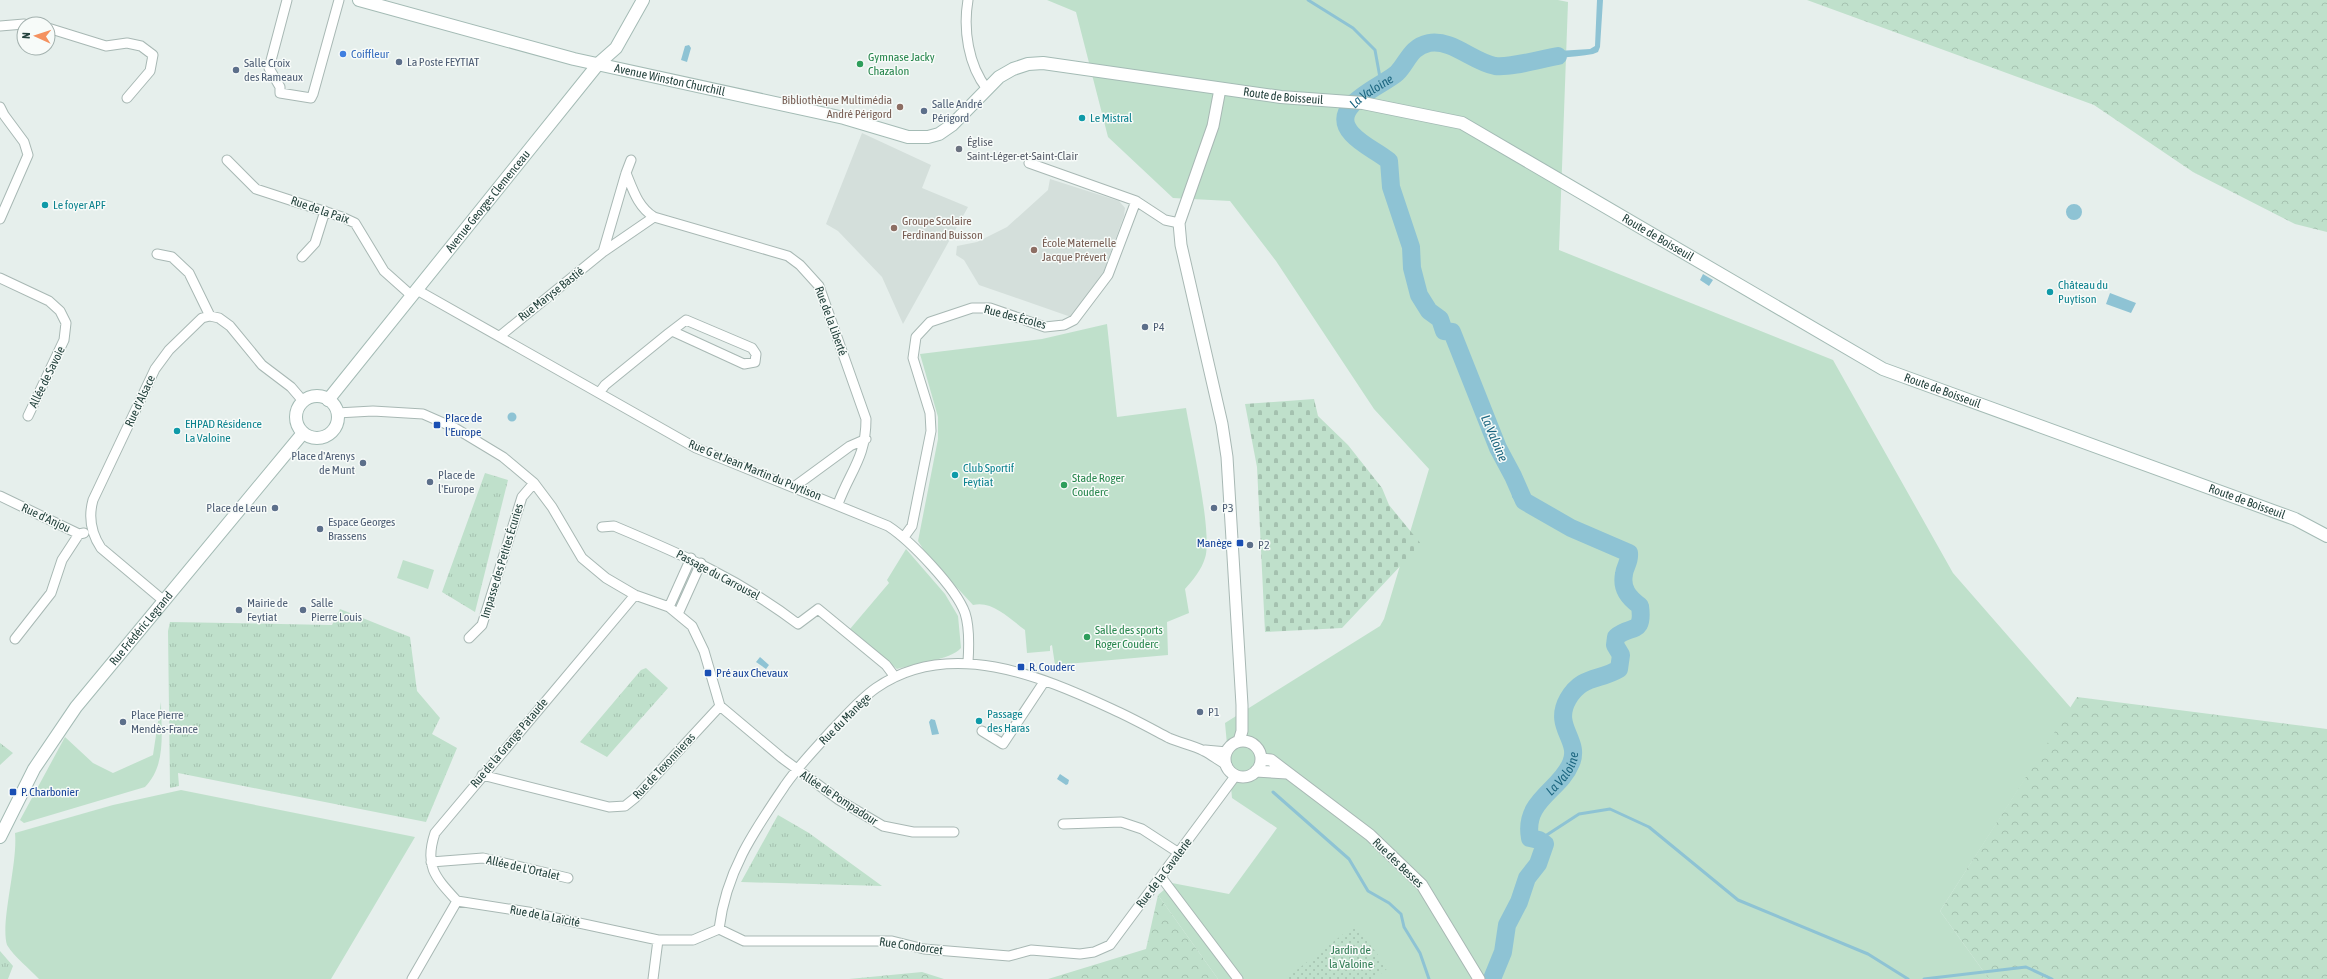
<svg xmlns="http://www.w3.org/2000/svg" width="2327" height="979" viewBox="0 0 2327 979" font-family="'Asap Condensed',sans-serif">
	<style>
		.built { fill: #d4dfdb }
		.grass { fill: #bfe0cb }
		.forest { fill: url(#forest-crowns) }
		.cemetery { fill: url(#cemetery-stones) }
		.park { fill: url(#park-tufts) }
		.garden { fill: url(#garden-dots) }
		.water { fill: #8ec3d4 }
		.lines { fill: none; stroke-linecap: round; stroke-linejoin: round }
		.stream { stroke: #8ec3d4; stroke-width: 3 }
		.river { stroke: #8ec3d4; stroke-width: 18 }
		.minor-casing { stroke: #a8b8b4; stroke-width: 11 }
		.tertiary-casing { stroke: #a8b8b4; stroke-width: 13 }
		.secondary-casing { stroke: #a4bbb5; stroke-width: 14 }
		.minor { stroke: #fff; stroke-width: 9 }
		.tertiary { stroke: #fff; stroke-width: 11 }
		.secondary { stroke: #fff; stroke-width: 12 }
		.shop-dot { fill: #3f7fe0; stroke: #f7fbf9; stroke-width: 1.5 }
		.service-dot { fill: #5c6f8a; stroke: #f7fbf9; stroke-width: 1.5 }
		.leisure-dot { fill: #2e9e5b; stroke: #f7fbf9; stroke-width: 1.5 }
		.education-dot { fill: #8d6e63; stroke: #f7fbf9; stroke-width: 1.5 }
		.culture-dot { fill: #0f9aa8; stroke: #f7fbf9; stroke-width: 1.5 }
		.worship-dot { fill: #6b7280; stroke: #f7fbf9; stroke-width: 1.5 }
		.transit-dot { fill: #1a4fb4; stroke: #f7fbf9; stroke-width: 1.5 }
		.labels { text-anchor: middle; stroke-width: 3; stroke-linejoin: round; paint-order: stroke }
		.shop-label { font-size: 12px; fill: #366cbe; stroke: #f7fbf9; text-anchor: start }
		.leisure-label { font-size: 12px; fill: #27864d; stroke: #f7fbf9; text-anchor: start }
		.service-label { font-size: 12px; fill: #4e5e75; stroke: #f7fbf9; text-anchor: start }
		.street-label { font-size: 12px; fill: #24423d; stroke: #f7fbf9 }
		.education-label { font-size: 12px; fill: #785e54; stroke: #f7fbf9; text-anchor: start }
		.culture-label { font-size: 12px; fill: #0d838f; stroke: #f7fbf9; text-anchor: start }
		.worship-label { font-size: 12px; fill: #5b616d; stroke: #f7fbf9; text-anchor: start }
		.transit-label { font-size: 12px; fill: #164399; stroke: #f7fbf9; text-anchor: start }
		.park-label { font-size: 12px; fill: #2d7a52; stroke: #f7fbf9 }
		.water-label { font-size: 13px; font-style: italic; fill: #1c6680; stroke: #f7fbf9 }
	</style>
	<defs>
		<pattern id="forest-crowns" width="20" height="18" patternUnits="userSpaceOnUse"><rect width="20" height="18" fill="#bfe0cb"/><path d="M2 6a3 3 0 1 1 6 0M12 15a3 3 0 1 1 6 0" fill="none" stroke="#a4c1af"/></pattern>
		<pattern id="cemetery-stones" width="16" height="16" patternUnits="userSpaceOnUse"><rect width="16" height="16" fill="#bfe0cb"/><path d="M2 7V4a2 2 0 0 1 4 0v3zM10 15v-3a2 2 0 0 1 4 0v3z" fill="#a4c1af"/></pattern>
		<pattern id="park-tufts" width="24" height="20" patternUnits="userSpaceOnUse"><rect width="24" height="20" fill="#bfe0cb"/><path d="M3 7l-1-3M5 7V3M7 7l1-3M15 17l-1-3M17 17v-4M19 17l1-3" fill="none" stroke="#a4c1af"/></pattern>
		<pattern id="garden-dots" width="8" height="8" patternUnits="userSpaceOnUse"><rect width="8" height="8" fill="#bfe0cb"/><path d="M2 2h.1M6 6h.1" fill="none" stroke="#a4c1af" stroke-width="1.8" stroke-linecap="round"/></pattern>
	</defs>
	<rect width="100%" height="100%" fill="#e6efec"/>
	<!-- built -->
	<path class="built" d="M862,133L931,165L922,188L968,207L903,324L882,277L838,231L826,224Z
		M1050,179L1119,201L1125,208L1124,216L1103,273L1071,317L979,285L964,260L956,255L957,246L977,242L1007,227L1048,190Z"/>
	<!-- grass -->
	<path class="grass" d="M1047,0H1558L1568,2L1559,250L1833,360L1953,573L2071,708L1940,911L1989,979H1218L1158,895L1172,883L1229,894L1277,828L1232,798L1225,723L1380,626L1384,619L1429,469L1374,409L1276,261L1230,201L1173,198L1108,137L1076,12Z
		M1107,324L1117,417L1186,408C1191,437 1213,535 1205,558C1202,569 1193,580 1185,589L1189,613L1167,622L1168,655L1055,665L1052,645L1050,646V651L1027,653L1025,630C1010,619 992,600 973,605L927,555L918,541L938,439V417L920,354L1042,339Z
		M906,549L945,594L958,616L961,648C950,660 914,664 897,669L850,629L889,583L887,580Z
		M403,560L434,570L428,589L397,578Z
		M161,702C161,730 167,765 145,787L24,823L20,820L65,737L93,763L113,773L153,755Z
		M181,790L415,837L331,979H39C29,968 15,958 7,945C0,922 18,864 15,833L113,805Z"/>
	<!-- forest -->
	<path class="forest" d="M1807,0H2327V232L2295,224L2193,172L2094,105Z
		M2077,697L2327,729V979H1989L1940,911Z
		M1158,895L1218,979H1048L1146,949Z
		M922,972L944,979H837H849Z"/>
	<!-- cemetery -->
	<path class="cemetery" d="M1314,399L1318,416L1348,445L1382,488L1389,505L1421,544L1342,628L1265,632L1257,467L1245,404Z"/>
	<!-- park -->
	<path class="park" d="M485,473L508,480L475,612L442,592Z
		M340,609L410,637L417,691L440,718L432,734L457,748L426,822L178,773L179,786L170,788L168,631L170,622L332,625Z
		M646,668L668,688L607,757L580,742L641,670Z
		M0,743L13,753L0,765Z
		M778,815L809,833L882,886L741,882Z
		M0,951L13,966L8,979H0Z"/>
	<!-- garden -->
	<path class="garden" d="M1355,925L1388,968L1374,979H1285Z"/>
	<!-- water -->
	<path class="water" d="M1597,0H1603L1600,47L1598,52L1593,54C1572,58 1549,57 1528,62C1516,65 1506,72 1493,73L1485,67L1464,60L1435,45L1427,47L1404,62L1391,83L1377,89L1370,95H1348L1363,94L1397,73L1406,58L1419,47L1430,43L1441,44L1495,66L1541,59L1542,52L1590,49L1595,46Z
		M689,45L691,48L687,62L681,60L685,46Z
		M1344,110H1348L1350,116L1346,118C1356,147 1369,143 1389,161L1391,187L1411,247L1412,268L1419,295L1427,309L1452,332L1498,448L1513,476L1524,501L1571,528L1629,553C1630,562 1625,566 1624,574C1621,589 1629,598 1640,606V624C1633,631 1623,631 1616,637L1615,645L1621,655L1619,669C1599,681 1582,675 1568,699C1552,727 1581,740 1571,763C1560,791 1523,800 1530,838L1545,844L1538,864L1527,878L1519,902L1507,925L1503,952L1492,979H1488L1487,976L1499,955L1501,926L1521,886L1522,874L1540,852L1539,845L1532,844L1526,838C1522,817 1534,796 1549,781C1555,775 1564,775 1567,766C1576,741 1549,723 1565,699C1569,691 1578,681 1586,677C1599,671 1615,675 1616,657L1610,643L1613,632L1620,628L1635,627C1645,601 1607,601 1627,560L1625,555L1571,532L1547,516L1517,503L1512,497L1511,478L1496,454L1477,404L1464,383L1450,335L1439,322L1424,311L1414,292L1406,239L1384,191L1387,175V164C1375,155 1348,141 1343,129C1341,123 1343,116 1344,110Z
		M2066 212a8 8 0 1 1 16 0a8 8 0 1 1-16 0Z
		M1703,274L1713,280L1709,286L1700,280Z
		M2110,293L2136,303L2131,313L2106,304Z
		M507.5 417a4.5 4.5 0 1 1 9 0a4.5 4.5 0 1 1-9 0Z
		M760,657L769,665L766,669L756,662Z
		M931,719L935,720L939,734L932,735L929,722Z
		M1060,774L1069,780L1068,784L1066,785L1057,779Z"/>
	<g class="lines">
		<!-- stream -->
		<path class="stream" d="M1308,0L1353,28L1375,50L1381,83
			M1273,792L1349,859L1368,891L1389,903L1401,914L1404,927L1420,953L1429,979
			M1539,840L1579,814L1610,809L1649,827L1738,900L1868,954L1908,979
			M1924,979L2026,967L2052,979"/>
		<!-- river -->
		<path class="river" id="s1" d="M1492,979L1503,952L1507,925L1519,902L1527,878L1538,864L1545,844L1539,840L1530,838C1523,800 1560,791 1571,763C1581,740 1552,727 1568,699C1582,675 1599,681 1619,669L1621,655L1615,645L1616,637C1631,624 1644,636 1640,606C1629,598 1621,589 1624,574C1625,566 1630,562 1629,553L1571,528L1524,501L1513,476L1498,448L1452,332L1444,331L1440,319L1429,311L1419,295L1412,268L1411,247L1391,187L1389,161C1377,151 1363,146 1352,134C1326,106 1383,86 1397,73C1408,62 1410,47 1429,43C1452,39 1473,62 1495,66C1510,68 1541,59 1558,56"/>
		<defs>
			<path id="minor" d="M287,0L269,68L280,87V93L311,98L313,94L339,0
				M968,0C963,29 968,65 987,89
				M35,24H37
				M0,26L24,24
				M48,28L106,46L127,43L141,46L153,55L150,71L127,98
				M0,107L4,115L24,142L28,155L0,219
				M227,160L256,189L342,217L355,223L384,271L412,296
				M1029,163L1136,201L1165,220L1179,223
				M626,173L603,252L654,217C638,207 633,190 626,173L631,160
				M654,217L788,256L800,265L819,286L866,419C866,458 850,471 838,504
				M157,254L172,257L189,273L210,316
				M302,257L315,243L325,211
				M0,278L49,301L60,311L66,323L64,340L28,416
				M417,290L696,448L888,526C911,541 956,588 965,613C970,628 969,647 968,662
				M500,336L603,252
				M599,393L605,385L669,333L686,320L752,348L756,354L755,362L744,364L672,331
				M337,413L373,411L423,414L455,428L503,457L534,483L552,507L582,558L606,578L635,595L669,607L692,626L704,651L720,706L782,758L839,800L883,826L913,832H954
				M794,487L850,446L866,439
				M0,496L79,534L84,533
				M602,527L614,526C683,555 739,579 798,624L818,609L886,665L895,677
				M904,537L912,526L931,431L930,413L913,358L916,337L930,322L972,308H990L1045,327L1064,325L1074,320L1108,275L1136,201
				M164,601L101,548C91,533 88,518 93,500L155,369L169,350L202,318L210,316L219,318L230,326L262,365L291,387L303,401
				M669,607L691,558
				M678,614L701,563
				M469,638L482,625L522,497L534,483
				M15,639L51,593L62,560L79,534
				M982,731L1003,744L1044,682
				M1205,750L1227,752
				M482,775L609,807L625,806L635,798L720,706
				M1063,824L1121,822L1142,829L1179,853
				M431,862L483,858L568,878
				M1161,877L1238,979
				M457,901C435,877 424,866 435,833L635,595
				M457,901L528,912L658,940H693L719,929
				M719,929C726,871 754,831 786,784C800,764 816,748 832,730C846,716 859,700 876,688C949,637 1041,676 1112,709C1132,718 1150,728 1169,738C1180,743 1193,745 1204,751C1212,755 1219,761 1227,765
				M719,929L744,941H892L924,949L1009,956L1031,950L1080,954L1094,952L1110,945L1236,775
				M412,979L457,901
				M653,979L658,940"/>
			<path id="tertiary" d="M1220,89L1213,126L1179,223L1181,245L1222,424L1227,457L1242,705V731L1239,741
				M1225 759a18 18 0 1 1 36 0a18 18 0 1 1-36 0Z
				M1261,759L1271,760L1370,835L1422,885L1479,979
				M1256,771L1287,773"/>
			<g id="secondary">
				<path id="s2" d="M359,0L574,59L844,118L908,137H928L939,134L952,125L999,77L1013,69L1028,64L1043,63L1281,97L1363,103L1462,123L1883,369L2295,519L2327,536"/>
				<circle cx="317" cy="417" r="21"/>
				<path id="s3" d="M328,400L599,63L616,48L643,0"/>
				<path id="s4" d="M0,837L34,769L76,707L303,433"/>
			</g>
		</defs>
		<!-- minor casing -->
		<use href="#minor" class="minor-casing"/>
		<!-- tertiary casing -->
		<use href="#tertiary" class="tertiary-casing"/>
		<!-- secondary casing -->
		<use href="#secondary" class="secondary-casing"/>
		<!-- minor -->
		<use href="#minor" class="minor"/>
		<!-- tertiary -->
		<use href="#tertiary" class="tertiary"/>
		<!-- secondary -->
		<use href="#secondary" class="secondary"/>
	</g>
	<!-- markers -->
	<circle class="shop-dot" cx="343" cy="54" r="4"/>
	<g class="service-dot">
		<circle cx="399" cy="62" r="4"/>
		<circle cx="236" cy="70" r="4"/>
		<circle cx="924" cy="111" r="4"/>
		<circle cx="1145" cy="327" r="4"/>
		<circle cx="363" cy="463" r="4"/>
		<circle cx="430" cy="482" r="4"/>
		<circle cx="275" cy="508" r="4"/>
		<circle cx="1214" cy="508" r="4"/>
		<circle cx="320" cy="529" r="4"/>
		<circle cx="1250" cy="545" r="4"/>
		<circle cx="239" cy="610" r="4"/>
		<circle cx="303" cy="610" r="4"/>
		<circle cx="1200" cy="712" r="4"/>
		<circle cx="123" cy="722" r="4"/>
	</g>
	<g class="leisure-dot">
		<circle cx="860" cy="64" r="4"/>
		<circle cx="1064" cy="485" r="4"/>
		<circle cx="1087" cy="637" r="4"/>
	</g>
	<g class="education-dot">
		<circle cx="900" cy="107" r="4"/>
		<circle cx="894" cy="228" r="4"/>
		<circle cx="1034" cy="250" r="4"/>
	</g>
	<g class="culture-dot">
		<circle cx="1082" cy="118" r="4"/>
		<circle cx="45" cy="205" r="4"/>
		<circle cx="2050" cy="292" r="4"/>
		<circle cx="177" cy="431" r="4"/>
		<circle cx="955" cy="475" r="4"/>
		<circle cx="979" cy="721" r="4"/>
	</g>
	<circle class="worship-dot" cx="959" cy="149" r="4"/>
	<g class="transit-dot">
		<rect x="433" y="421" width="8" height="8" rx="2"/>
		<rect x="1236" y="539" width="8" height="8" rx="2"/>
		<rect x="1017" y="663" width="8" height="8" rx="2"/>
		<rect x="704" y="669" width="8" height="8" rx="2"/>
		<rect x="9" y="788" width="8" height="8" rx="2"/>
	</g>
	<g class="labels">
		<!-- shop labels -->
		<g class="shop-label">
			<text x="351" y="58">Coiffleur</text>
		</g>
		<!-- leisure labels -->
		<g class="leisure-label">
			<text x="868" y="61">Gymnase Jacky<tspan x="868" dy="14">Chazalon</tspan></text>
			<text x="1072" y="482">Stade Roger<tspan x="1072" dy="14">Couderc</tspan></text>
			<text x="1095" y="634">Salle des sports<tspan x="1095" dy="14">Roger Couderc</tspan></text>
		</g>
		<!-- service labels -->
		<g class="service-label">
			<text x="407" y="66">La Poste FEYTIAT</text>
			<text x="244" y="67">Salle Croix<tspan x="244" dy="14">des Rameaux</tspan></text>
			<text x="932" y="108">Salle André<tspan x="932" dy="14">Périgord</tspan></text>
			<text x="1153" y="331">P4</text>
			<text x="355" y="460" text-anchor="end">Place d'Arenys<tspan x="355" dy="14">de Munt</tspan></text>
			<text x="438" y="479">Place de<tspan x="438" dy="14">l'Europe</tspan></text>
			<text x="267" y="512" text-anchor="end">Place de Leun</text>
			<text x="1222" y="512">P3</text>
			<text x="328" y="526">Espace Georges<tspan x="328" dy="14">Brassens</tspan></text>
			<text x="1258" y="549">P2</text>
			<text x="247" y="607">Mairie de<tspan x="247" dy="14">Feytiat</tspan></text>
			<text x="311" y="607">Salle<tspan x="311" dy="14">Pierre Louis</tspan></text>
			<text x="1208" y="716">P1</text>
			<text x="131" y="719">Place Pierre<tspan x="131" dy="14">Mendès-France</tspan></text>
		</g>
		<!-- street labels -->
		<g class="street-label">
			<text dy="4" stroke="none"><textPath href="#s2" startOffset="321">Avenue Winston Churchill</textPath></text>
			<text dy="4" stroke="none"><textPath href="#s2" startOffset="970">Route de Boisseuil</textPath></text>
			<text dy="4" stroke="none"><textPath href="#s3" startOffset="255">Avenue Georges Clemenceau</textPath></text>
			<text transform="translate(320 210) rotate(19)" y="4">Rue de la Paix</text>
			<text dy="4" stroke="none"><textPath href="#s2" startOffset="1378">Route de Boisseuil</textPath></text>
			<text transform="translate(551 294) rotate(-38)" y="4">Rue Maryse Bastié</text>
			<text transform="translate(1015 317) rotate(15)" y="4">Rue des Écoles</text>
			<text transform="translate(831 321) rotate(70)" y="4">Rue de la Liberté</text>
			<text transform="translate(47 377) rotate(-64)" y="4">Allée de Savoie</text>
			<text dy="4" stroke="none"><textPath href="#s2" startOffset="1702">Route de Boisseuil</textPath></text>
			<text transform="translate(140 401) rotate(-65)" y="4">Rue d'Alsace</text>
			<text transform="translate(755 470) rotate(22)" y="4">Rue G et Jean Martin du Puytison</text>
			<text dy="4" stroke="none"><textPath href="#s2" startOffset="2026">Route de Boisseuil</textPath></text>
			<text transform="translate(46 518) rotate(25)" y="4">Rue d'Anjou</text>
			<text transform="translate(502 561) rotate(-73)" y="4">Impasse des Petites Écuries</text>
			<text transform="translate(718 575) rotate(28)" y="4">Passage du Carrousel</text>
			<text dy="4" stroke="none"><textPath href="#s4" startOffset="253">Rue Frédéric Legrand</textPath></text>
			<text transform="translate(845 719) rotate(-45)" y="4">Rue du Manège</text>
			<text transform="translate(509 743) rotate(-50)" y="4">Rue de la Grange Pataude</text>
			<text transform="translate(664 766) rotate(-47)" y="4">Rue de Texonnieras</text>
			<text transform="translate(839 798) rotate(33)" y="4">Allée de Pompadour</text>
			<text transform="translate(1398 863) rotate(44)" y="4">Rue des Besses</text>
			<text transform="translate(523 868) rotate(13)" y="4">Allée de L'Ortalet</text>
			<text transform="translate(1164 873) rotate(-53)" y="4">Rue de la Cavalerie</text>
			<text transform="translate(545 916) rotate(11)" y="4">Rue de la Laïcité</text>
			<text transform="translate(911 946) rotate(8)" y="4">Rue Condorcet</text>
		</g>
		<!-- education labels -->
		<g class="education-label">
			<text x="892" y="104" text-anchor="end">Bibliothèque Multimédia<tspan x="892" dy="14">André Périgord</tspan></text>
			<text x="902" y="225">Groupe Scolaire<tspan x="902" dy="14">Ferdinand Buisson</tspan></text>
			<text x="1042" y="247">École Maternelle<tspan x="1042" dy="14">Jacque Prévert</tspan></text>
		</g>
		<!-- culture labels -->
		<g class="culture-label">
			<text x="1090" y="122">Le Mistral</text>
			<text x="53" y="209">Le foyer APF</text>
			<text x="2058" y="289">Château du<tspan x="2058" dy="14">Puytison</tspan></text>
			<text x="185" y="428">EHPAD Résidence<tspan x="185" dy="14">La Valoine</tspan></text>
			<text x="963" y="472">Club Sportif<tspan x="963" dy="14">Feytiat</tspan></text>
			<text x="987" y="718">Passage<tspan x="987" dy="14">des Haras</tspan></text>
		</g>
		<!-- worship labels -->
		<g class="worship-label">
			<text x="967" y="146">Église<tspan x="967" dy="14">Saint-Léger-et-Saint-Clair</tspan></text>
		</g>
		<!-- transit labels -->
		<g class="transit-label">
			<text x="445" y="422">PIace de<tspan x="445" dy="14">l'Europe</tspan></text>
			<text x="1232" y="547" text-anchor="end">Manège</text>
			<text x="1029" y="671">R. Couderc</text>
			<text x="716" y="677">Pré aux Chevaux</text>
			<text x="21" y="796">P. Charbonier</text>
		</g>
		<!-- park labels -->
		<g class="park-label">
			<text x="1351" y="954">Jardin de<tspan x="1351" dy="14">la Valoine</tspan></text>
		</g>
		<!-- water labels -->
		<g class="water-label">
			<text dy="5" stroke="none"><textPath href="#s1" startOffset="1114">La Valoine</textPath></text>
			<text transform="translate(1495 438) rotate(67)" y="5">La Valoine</text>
			<text dy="5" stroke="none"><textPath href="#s1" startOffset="239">La Valoine</textPath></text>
		</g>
	</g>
	<!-- north arrow -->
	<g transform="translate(36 36) rotate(273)"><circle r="19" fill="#f7fbf9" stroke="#a3b1ae"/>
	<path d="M0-3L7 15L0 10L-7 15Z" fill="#f4915f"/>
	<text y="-6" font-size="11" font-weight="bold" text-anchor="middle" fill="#24423d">N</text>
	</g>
</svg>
